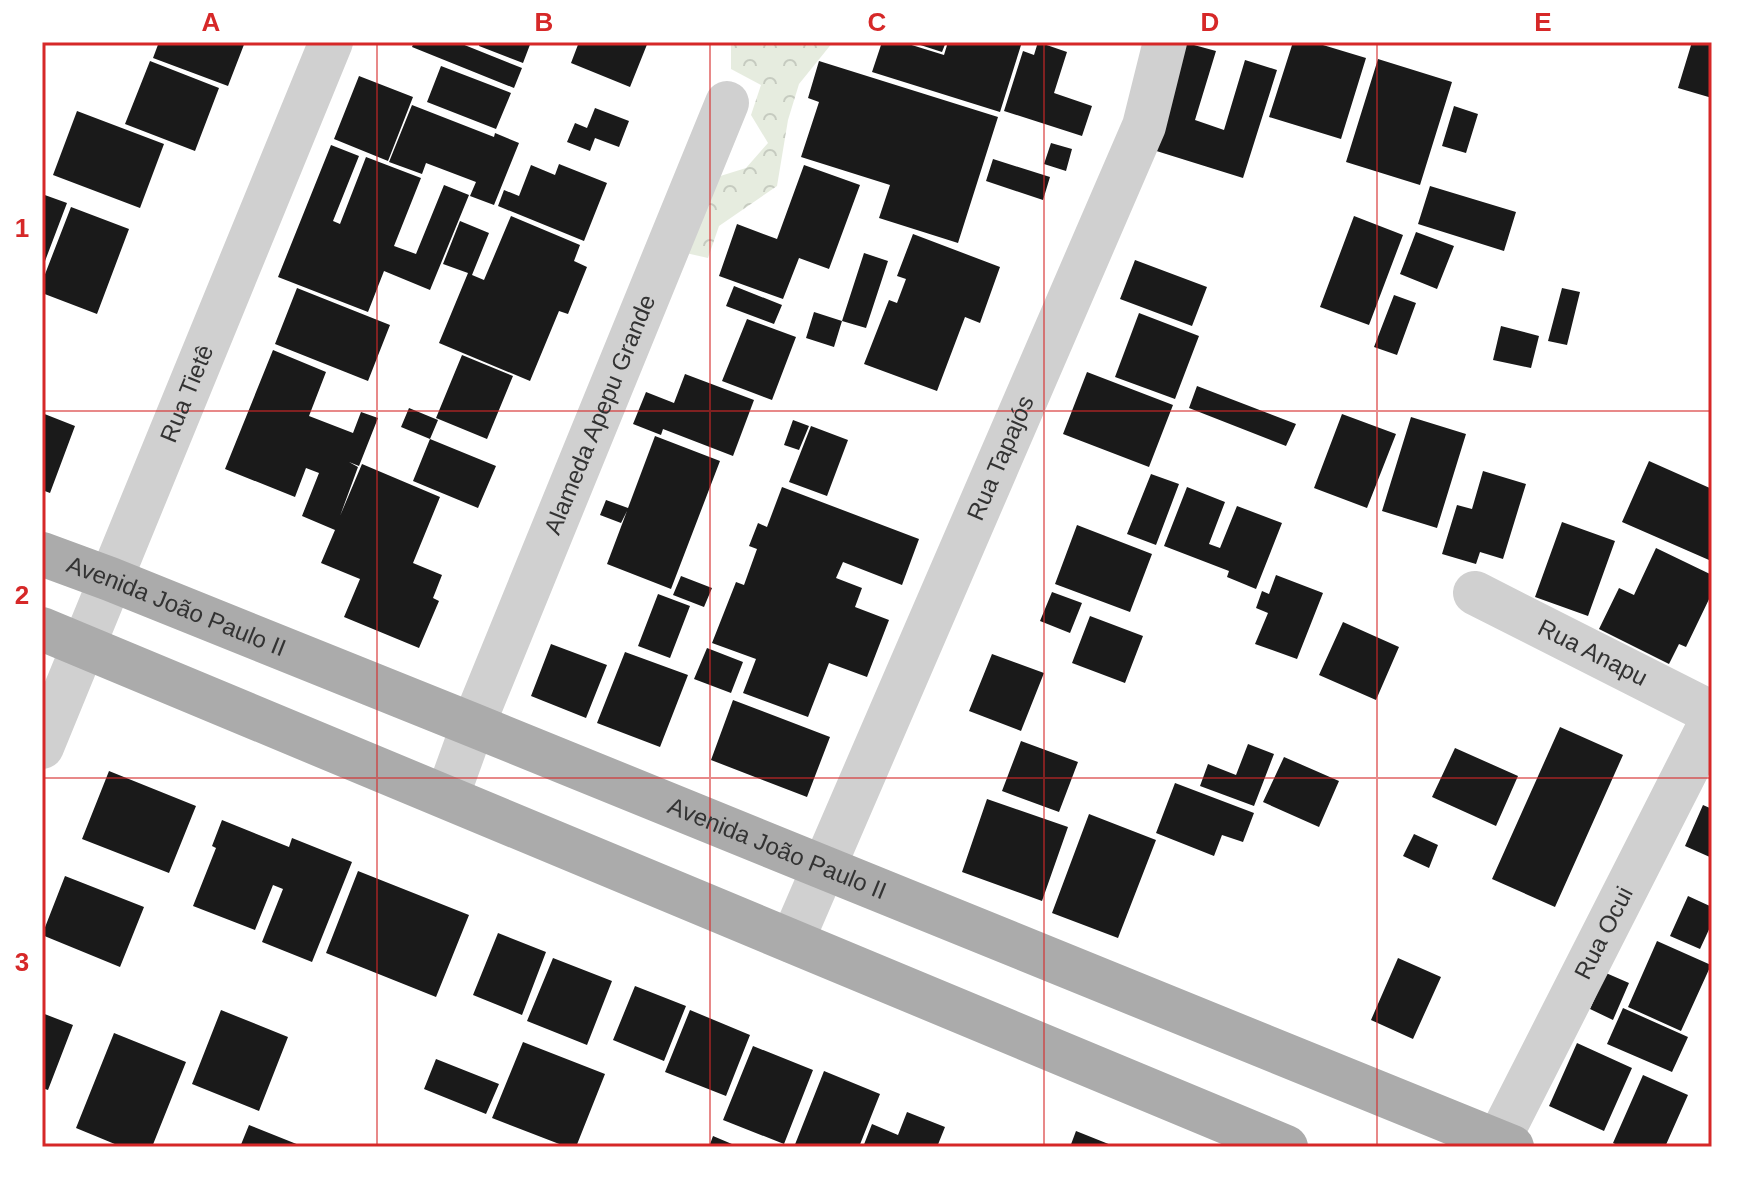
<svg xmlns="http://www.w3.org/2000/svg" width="1754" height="1189" viewBox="0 0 1754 1189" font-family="Arial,sans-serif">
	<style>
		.forest { fill: url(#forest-crowns) }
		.building { fill: #1a1a1a }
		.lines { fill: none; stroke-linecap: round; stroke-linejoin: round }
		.minor { stroke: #d0d0d0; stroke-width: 44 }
		.major { stroke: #ababab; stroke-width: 44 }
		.grid { fill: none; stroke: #d62828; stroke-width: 2; stroke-opacity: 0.55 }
		.labels { text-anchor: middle; stroke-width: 8; stroke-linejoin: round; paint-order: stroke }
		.street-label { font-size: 24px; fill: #333; stroke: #fff }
		.neatline { fill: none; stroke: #d62828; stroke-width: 3 }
		.grid-label { font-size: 26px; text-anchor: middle; font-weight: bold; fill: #d62828 }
	</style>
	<defs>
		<pattern id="forest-crowns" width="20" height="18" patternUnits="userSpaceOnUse" patternTransform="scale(2)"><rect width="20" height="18" fill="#e6ecdf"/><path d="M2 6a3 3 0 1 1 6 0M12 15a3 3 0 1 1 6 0" fill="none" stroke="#c6cbc0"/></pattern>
	</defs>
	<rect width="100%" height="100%" fill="#fff"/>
	<!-- forest -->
	<path class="forest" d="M731,42H833L799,84L788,120L777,186L719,226L708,258L677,251L714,178L746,168L768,143L751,115L761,85L731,69Z"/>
	<!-- building -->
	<path class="building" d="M159,42H245L228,86L153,58Z
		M414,42H457L522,68L514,88L412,47Z
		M480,42H531L523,63L479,46Z
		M579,42H648L630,87L571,63Z
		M882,42H902L944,55L948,42H1022L1000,112L872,72Z
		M911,42H946L942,52Z
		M1038,42L1067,52L1054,93L1092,106L1082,136L1004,111L1023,51L1034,55Z
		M1183,42L1216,51L1195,120L1224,130L1245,60L1277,70L1243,178L1150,149Z
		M1293,42H1313L1366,58L1341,139L1269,117Z
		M1692,42H1712V98L1678,88Z
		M1378,59L1452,82L1420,185L1346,162Z
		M150,61L219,88L195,151L125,124Z
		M819,61L998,117L958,243L879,218L890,185L801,157L819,102L808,98Z
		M441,66L511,93L496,129L427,102Z
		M359,76L413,97L388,161L334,139Z
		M412,105L494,137L495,133L519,143L494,205L470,196L476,182L426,163L422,174L389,162Z
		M1454,106L1478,114L1466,153L1442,146Z
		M595,108L629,121L619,147L595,138L590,151L567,142L575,123L587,128Z
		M77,111L164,144L140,208L53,175Z
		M1051,143L1072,149L1066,171L1044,164Z
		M331,145L359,156L333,221L340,224L366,157L421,178L394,246L416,254L444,185L469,195L430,290L384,271L368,312L278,277Z
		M993,159L1050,177L1043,200L986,181Z
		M559,164L607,183L584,241L498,206L504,190L519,196L531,165L555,175Z
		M804,165L860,185L829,269L799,258L783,299L719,276L737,224L777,239Z
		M1430,186L1516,212L1504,251L1418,224Z
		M42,194L67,203L42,269Z
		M71,207L129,229L97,314L42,293V282Z
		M511,216L580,245L574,261L587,267L568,314L559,311L530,381L439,343L468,273L443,264L460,221L489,233L472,275L484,280Z
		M1354,216L1403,235L1369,325L1320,307Z
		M1416,232L1454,246L1437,289L1400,274Z
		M913,234L1000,267L980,323L965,317L937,391L864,364L889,300L897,303L906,279L897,276Z
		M864,253L888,261L866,328L842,321Z
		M1135,260L1207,287L1192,326L1120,299Z
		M734,286L782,305L774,324L726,306Z
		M297,288L390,325L368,381L275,344Z
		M1562,288L1580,292L1567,345L1548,341Z
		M1394,295L1416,303L1397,355L1374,347Z
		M814,312L842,321L834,347L806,338Z
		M1139,313L1199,336L1175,399L1115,377Z
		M747,319L796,337L772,400L722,381Z
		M1501,326L1539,336L1531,368L1493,360Z
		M273,350L326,372L309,416L353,433L361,412L378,418L359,466L349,462L358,467L340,516L362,464L440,497L413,563L442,575L433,598L439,601L419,648L344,617L360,579L321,563L335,530L302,516L319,473L306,468L295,497L225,469Z
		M462,355L513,376L487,439L436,418Z
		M1087,372L1173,405L1149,467L1063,434Z
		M685,374L754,400L733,456L663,429L661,435L633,424L646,392L674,403Z
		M1197,386L1296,424L1286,446L1189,408Z
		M409,408L438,420L430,439L496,466L478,508L413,481L430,439L401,427Z
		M42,413L75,426L50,493L42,490Z
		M1342,414L1396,434L1367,508L1314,488Z
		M1411,417L1466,434L1437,528L1382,511Z
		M793,420L809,426L799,450L784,445Z
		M811,426L848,440L827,496L789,482Z
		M655,436L720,461L671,589L607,564L627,511L621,523L600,515L606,500L628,508Z
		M1649,461L1712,489V553L1709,560L1622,522Z
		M1483,471L1526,484L1503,559L1480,552L1476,564L1442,554L1457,505L1472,509Z
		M1151,474L1179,484L1156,545L1127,534Z
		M782,487L919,539L902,585L843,562L836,578L862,588L855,607L889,620L867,677L829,663L808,717L743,693L756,659L712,643L736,582L744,585L757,549L749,546L758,523L767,527Z
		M1187,487L1225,502L1209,544L1220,548L1237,506L1282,523L1256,589L1227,577L1229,571L1164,546Z
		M1562,522L1615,541L1588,616L1535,597Z
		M1077,525L1152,554L1130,612L1055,584Z
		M1656,548L1712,575V593L1686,647L1679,644L1669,664L1599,629L1619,588L1634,595Z
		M1276,575L1323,593L1297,659L1255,644L1268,613L1256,608L1262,591L1269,594Z
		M681,576L712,588L704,607L673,595Z
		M1052,592L1082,603L1070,633L1040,621Z
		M658,594L690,606L670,658L638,646Z
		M1090,616L1143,636L1125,683L1072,663Z
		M1343,622L1399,647L1376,700L1319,675Z
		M551,644L607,665L586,718L531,696Z
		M707,648L743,662L731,693L694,679Z
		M625,652L688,675L660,747L597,723Z
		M992,654L1044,673L1021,731L969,711Z
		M733,700L830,737L807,797L711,760Z
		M1560,727L1623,755L1555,907L1492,879Z
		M1021,741L1078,762L1059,812L1002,791Z
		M1248,744L1274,754L1254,806L1200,786L1208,764L1236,775Z
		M1455,748L1518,776L1496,826L1432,797Z
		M1284,757L1339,781L1319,827L1263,802Z
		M109,771L196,806L169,873L82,839Z
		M1175,783L1254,813L1243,842L1222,835L1214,856L1156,833Z
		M987,799L1068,827L1042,901L962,872Z
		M1703,805L1712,809V858L1685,846Z
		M1089,814L1156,840L1118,938L1052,913Z
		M222,820L289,847L292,838L352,862L312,962L262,942L283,889L273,885L255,930L193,906L216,848L212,846Z
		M1414,834L1438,845L1429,868L1403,856Z
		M358,871L469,915L436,997L326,953Z
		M65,876L144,907L120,967L42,935Z
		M1688,896L1712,907V923L1700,949L1670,936Z
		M498,933L546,952L522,1015L473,995Z
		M1657,941L1711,965L1681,1031L1628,1007Z
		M553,958L612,981L587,1045L527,1021Z
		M1398,958L1441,977L1413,1039L1371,1020Z
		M1606,973L1629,983L1613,1020L1590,1009Z
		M635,986L686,1006L664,1061L613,1040Z
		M1623,1008L1688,1037L1672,1072L1607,1044Z
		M221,1010L288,1037L259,1111L192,1084Z
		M690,1010L750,1035L726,1096L665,1072Z
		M42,1013L73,1025L48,1090L42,1088Z
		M114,1033L186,1062L152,1147H122L76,1128Z
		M523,1042L605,1074L576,1147H567L492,1118Z
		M1577,1043L1632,1068L1604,1131L1549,1106Z
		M753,1046L813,1070L784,1144L723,1120Z
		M436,1059L499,1084L486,1114L424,1089Z
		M824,1071L880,1094L859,1147H794Z
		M1643,1075L1688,1095L1665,1147H1621L1613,1143Z
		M907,1112L945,1127L937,1147H863L872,1124L898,1135Z
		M249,1125L304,1147H240Z
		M1076,1131L1116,1147H1070Z
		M713,1136L739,1147H709Z"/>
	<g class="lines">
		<!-- minor -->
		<g class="minor">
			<path id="s1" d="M1475,593L1712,713"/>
			<path id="s2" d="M42,747L331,42"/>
			<path id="s3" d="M447,797L473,725L727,103"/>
			<path id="s4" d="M792,941L1144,126L1165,42"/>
			<path id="s5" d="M1495,1147L1712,720"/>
		</g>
		<!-- major -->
		<g class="major">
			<path id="s6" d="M42,554L110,579L473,725L1512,1147"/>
			<path d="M42,629L1286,1147"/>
		</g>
	</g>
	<!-- grid -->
	<path class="grid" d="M377,42V1147M710,42V1147M1044,42V1147M1377,42V1147M42,411H1712M42,778H1712"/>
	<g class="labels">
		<!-- street labels -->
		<g class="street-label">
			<text dy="8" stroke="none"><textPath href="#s2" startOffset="382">Rua Tietê</textPath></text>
			<text dy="8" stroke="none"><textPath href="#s3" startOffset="412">Alameda Apepu Grande</textPath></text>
			<text dy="8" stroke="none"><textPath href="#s4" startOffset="526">Rua Tapajós</textPath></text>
			<text dy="8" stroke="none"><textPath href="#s6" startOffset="144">Avenida João Paulo II</textPath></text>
			<text dy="8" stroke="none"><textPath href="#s1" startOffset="132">Rua Anapu</textPath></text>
			<text dy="8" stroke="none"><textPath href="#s6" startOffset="792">Avenida João Paulo II</textPath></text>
			<text dy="8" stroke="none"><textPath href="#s5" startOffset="240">Rua Ocui</textPath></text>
		</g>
	</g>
	<!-- border -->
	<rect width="1754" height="1189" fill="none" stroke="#ffffff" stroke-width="88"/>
	<rect x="44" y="44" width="1666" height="1101" class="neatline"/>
	<g class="grid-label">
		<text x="211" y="31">A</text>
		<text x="544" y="31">B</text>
		<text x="877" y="31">C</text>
		<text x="1210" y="31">D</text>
		<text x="1543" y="31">E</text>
		<text x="22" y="237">1</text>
		<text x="22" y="604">2</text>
		<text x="22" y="971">3</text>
	</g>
</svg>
